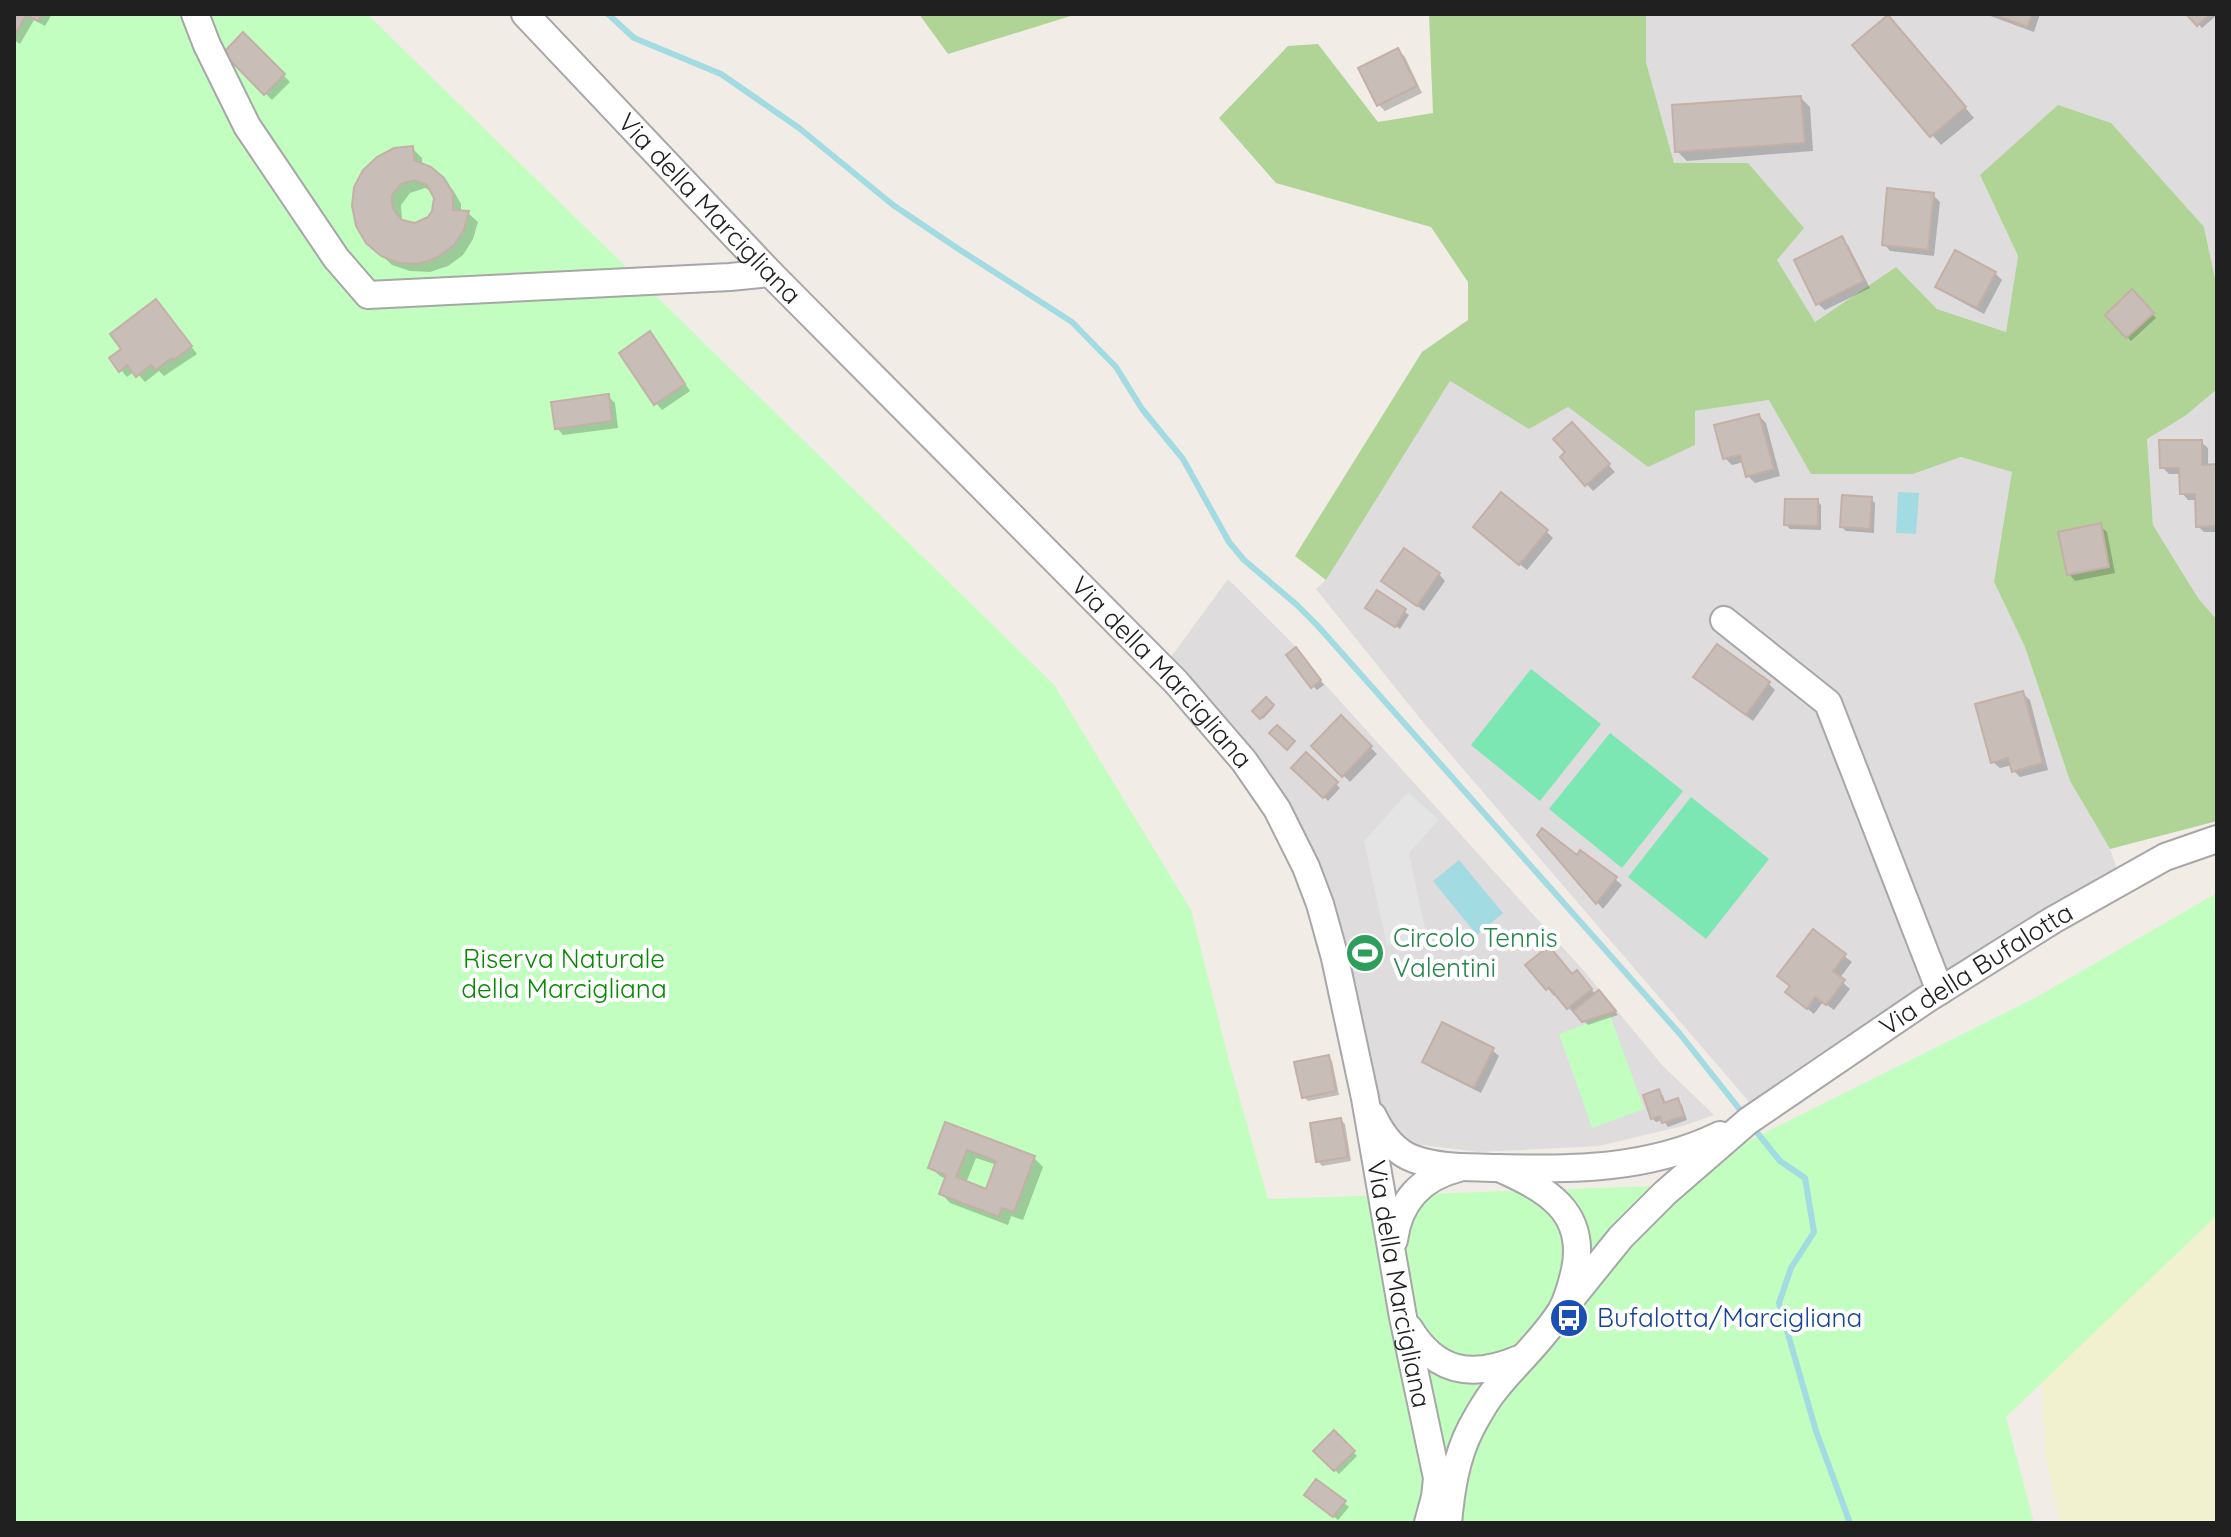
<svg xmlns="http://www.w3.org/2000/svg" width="2231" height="1537" viewBox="0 0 2231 1537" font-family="Quicksand,sans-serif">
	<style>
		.residential { fill: #dedcdd }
		.farmland { fill: #f1f0cf }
		.forest { fill: #afd496; fill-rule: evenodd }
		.park { fill: #c1febf }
		.pitch { fill: #7ce7b2 }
		.parking { fill: #e4e4e4 }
		.water { fill: #a2dbe2 }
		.shadow { fill: #0003; fill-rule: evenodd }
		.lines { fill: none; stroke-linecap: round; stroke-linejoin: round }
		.stream { stroke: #a2dbe2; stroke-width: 6 }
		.building { fill: #c9bdb8; stroke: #c4b0a6; stroke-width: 2; fill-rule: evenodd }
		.minor-casing { stroke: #a7a7a7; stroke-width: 30 }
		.minor { stroke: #fff; stroke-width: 26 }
		.labels { text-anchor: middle; stroke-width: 8; stroke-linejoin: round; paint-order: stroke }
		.street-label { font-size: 26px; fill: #202020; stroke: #fff }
		.leisure-label { font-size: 26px; fill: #27864d; stroke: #fff; text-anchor: start }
		.park-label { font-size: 26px; fill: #068902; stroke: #fff }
		.transit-label { font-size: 26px; fill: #164399; stroke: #fff; text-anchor: start }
	</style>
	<rect width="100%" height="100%" fill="#f1ece5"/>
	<!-- residential -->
	<path class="residential" d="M1646,14H2217V288L2204,227L1980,175L2018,256L2006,332L1937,309L1896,267L1815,322L1776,260L1674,163L1646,62Z
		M1450,381L1529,429L1568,407L1648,467L1695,411L1770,400L1913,474L1961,457L2013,472L1994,582L2025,647L2070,781L2110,849L2117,869L1750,1103L1427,727L1316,589L1326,580Z
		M2217,388V620L2198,598L2153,525L2147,438Z
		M1228,579L1296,647L1321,680L1585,972L1662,1065L1714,1115L1683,1126L1599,1146L1479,1152L1407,1143L1382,1119L1302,832L1168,661Z"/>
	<!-- farmland -->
	<path class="farmland" d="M2217,1171V1523H2060L2045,1453L2041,1356Z"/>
	<!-- forest -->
	<path class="forest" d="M919,14H1077L948,54Z
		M1429,14H1646V62L1674,163H1748L1804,228L1777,260L1815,322L1896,267L1937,309L2006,332L2018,256L1980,175L2058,105L2111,123L2204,227L2217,288V389L2185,416L2147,439L2153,525L2198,598L2217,620V821L2110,849L2070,781L2025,647L1994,582L2012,472L1961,457L1913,474H1811L1769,400L1695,411V445L1648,467L1568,407L1529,429L1450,381L1326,580L1295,556L1422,352L1468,320V282L1431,227L1276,183L1219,118L1288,46L1318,44L1378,122L1433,113ZM2132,290L2126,338L2105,315ZM2058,532L2109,567L2067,575Z"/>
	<!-- park -->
	<path class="park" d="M14,14H367L1054,685L1191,910L1229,1061L1268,1199L1658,1186L2035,998L2217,893V1215L2006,1417L2034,1523H14Z
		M1610,1015L1644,1109L1592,1128L1559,1034Z"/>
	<!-- pitch -->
	<path class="pitch" d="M1531,669L1601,724L1540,801L1471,745Z
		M1610,733L1683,791L1622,868L1549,809Z
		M1691,797L1769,859L1706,939L1628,877Z"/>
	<!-- parking -->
	<path class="parking" d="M1408,792L1439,820L1409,853L1427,937L1387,946L1364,841Z"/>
	<!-- water -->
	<path class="water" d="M1898,492L1919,493L1916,534L1896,533Z
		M1459,860L1503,913L1477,935L1433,881Z"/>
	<!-- shadow -->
	<path class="shadow" d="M14,14H52L45,26L34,20L20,44L14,40Z
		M1985,14H2040L2034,32Z
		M2189,14H2217V15L2202,28Z
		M1897,27L1974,118L1941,145L1855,46Z
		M243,35L290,82L272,100L225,53Z
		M1398,50L1405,57L1422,93L1385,111L1378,104Z
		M1801,98L1810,107L1813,151L1687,161L1677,151Z
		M412,148L422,158V165L443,180L453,190L461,204V212L468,213L478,222L473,239L463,255L448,266L430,272L410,271L392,265L367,242ZM425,188L433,192L436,197L434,212L423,223L408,224L402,220L401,205L410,193Z
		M1933,195L1940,202L1934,256L1890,251L1884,244Z
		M1841,238L1848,245L1870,288L1825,310L1818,304Z
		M1995,273L2002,280L1984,314L1945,293L1938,286Z
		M2132,292L2156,318L2131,341L2107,315Z
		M163,309L197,354L164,376L159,371L145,382L135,371L127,377L121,370Z
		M650,334L657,341L690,391L662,410L656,403Z
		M608,396L615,403L618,428L563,435L557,428Z
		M1759,416L1766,423L1780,476L1755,483L1748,476L1744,462L1732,465L1725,458Z
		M1578,432L1615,472L1593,491L1562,457Z
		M2201,442L2208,448V467L2217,466V532H2204L2198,526L2197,500H2188L2182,493L2181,474H2169L2162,467Z
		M1871,499L1875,503L1874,533L1846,531L1842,527Z
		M1817,501L1821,505V530L1790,529L1786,525Z
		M2100,526L2107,532L2115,573L2075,581L2069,574Z
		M1546,531L1553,538L1527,570L1482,534Z
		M1439,574L1445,581L1424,611L1384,581Z
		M1378,593L1409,615L1400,629L1372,612Z
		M1299,654L1324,685L1317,690L1313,686Z
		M1695,677L1769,684L1775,690L1753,721Z
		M2023,694L2030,700L2048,770L2020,777L2014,771L2012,765L2000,768L1993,762Z
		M1266,700L1274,707L1263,719L1255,711Z
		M1341,718L1377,754L1350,782L1314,746Z
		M1306,755L1340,788L1328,801L1294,768Z
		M1540,835L1615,879L1622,885L1603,909Z
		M1813,932L1852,962L1839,979L1850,989L1834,1010L1823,1002L1814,1014L1794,998Z
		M1528,965L1583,979L1596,995L1603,996L1618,1015L1588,1025L1577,1013L1575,1015L1569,1008L1557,993L1554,996Z
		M1492,1050L1499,1056L1481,1093L1431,1068L1425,1061Z
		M1328,1057L1332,1061L1339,1095L1308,1101L1304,1097Z
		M1659,1091L1663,1096L1666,1104L1678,1101L1682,1105L1687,1120L1668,1127L1663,1120L1656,1122L1652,1118Z
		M1341,1120L1345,1124L1351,1161L1322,1166L1318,1161Z
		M946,1124L1034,1158L1043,1167L1023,1220L1011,1216L1008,1225L950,1203L941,1193L946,1179L940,1176L930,1167ZM976,1158L997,1165L987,1191L966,1183Z
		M1334,1433L1357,1456L1339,1474L1316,1451Z
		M1317,1482L1349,1507L1338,1520L1311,1498Z"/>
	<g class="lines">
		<!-- stream -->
		<path class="stream" d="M608,14L634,38L721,74L799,128L893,205L960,250L1072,322L1116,367L1142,409L1183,459L1229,542L1244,560L1297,605L1317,625L1680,1034L1745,1116
			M1751,1125L1780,1161L1805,1178L1814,1232L1791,1268L1779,1303L1816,1431L1850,1523"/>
	</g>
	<!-- building -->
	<path class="building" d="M14,14H42L38,21L26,15L14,37Z
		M1993,14H2032L2027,27Z
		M2186,14H2210L2197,26Z
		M1888,15L1966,107L1930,137L1852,45Z
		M243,32L285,74L264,95L223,53Z
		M1398,48L1417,86L1377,106L1358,68Z
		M1801,96L1805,143L1675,152L1672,105Z
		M413,146L414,160L431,167L444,178L453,193V210L469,211L464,230L454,245L438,257L419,264L399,263L381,256L366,243L356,226L352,206L354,187L363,170L377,157L394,148ZM414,180L427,185L434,198L432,211L428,217L415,223L402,220L393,209L392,202V195L401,184Z
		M1887,188L1934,193L1928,250L1882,245Z
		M1842,236L1864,281L1816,305L1794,260Z
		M1955,250L1996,272L1977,308L1935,287Z
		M2132,289L2154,313L2126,338L2105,315Z
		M156,299L192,346L174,360L172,358L156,370L151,365L136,377L127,365L119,372L109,358L121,349L110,334Z
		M650,331L685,384L654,405L619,353Z
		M609,394L612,421L555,429L551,402Z
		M1759,414L1774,469L1746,477L1740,455L1723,459L1714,425Z
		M1572,422L1610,464L1585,486L1560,457L1565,452L1553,439Z
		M2159,440H2202V465L2217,464V526L2196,527L2195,494H2180L2179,468H2160Z
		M1501,492L1548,530L1519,565L1473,527Z
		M1842,495L1872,497L1870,529L1840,527Z
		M1785,499H1818V526L1784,525Z
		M2101,523L2109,567L2067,575L2058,532Z
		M1404,548L1440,573L1417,606L1381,581Z
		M1377,590L1406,609L1395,627L1365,608Z
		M1717,644L1770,682L1746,715L1693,677Z
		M1296,647L1321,680L1311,688L1286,655Z
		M2023,691L2043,763L2012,772L2008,758L1991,763L1975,704Z
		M1266,697L1274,705L1260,719L1252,711Z
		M1341,715L1372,746L1342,777L1311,746Z
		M1277,725L1295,741L1287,750L1269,733Z
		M1306,752L1338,782L1323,798L1291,768Z
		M1542,828L1577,855L1580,850L1617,877L1596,904L1537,835Z
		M1813,929L1846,954L1833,971L1845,980L1826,1005L1815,997L1807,1009L1785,992L1790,986L1777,976Z
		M1549,946L1572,974L1577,970L1592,989L1567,1009L1549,987L1546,990L1525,965Z
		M1599,990L1616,1011L1582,1022L1573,1011Z
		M1442,1022L1494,1048L1474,1088L1422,1062Z
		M1329,1055L1336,1091L1302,1098L1294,1062Z
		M1659,1089L1664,1103L1678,1098L1684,1116L1662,1123L1660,1116L1651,1119L1643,1095Z
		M1341,1118L1348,1157L1316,1162L1310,1123Z
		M945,1122L1035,1156L1014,1212L1002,1208L999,1217L939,1194L946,1175L928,1168ZM967,1150L996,1161L986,1189L956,1177Z
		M1334,1430L1355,1451L1334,1471L1313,1451Z
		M1316,1479L1346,1501L1333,1517L1304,1495Z"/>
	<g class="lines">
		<defs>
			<g id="minor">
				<path d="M195,14L207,45L247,126L336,258L368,295L730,277L770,273"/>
				<path id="s1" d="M525,14L770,273L1176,682L1244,761L1277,809L1306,867L1320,904L1335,958L1365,1098L1403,1317L1437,1478L1435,1497L1428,1523"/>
				<path d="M1724,620L1828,703L1940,991"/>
				<path d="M1373,1116C1382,1135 1394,1152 1414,1159C1439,1168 1467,1167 1492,1168C1571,1170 1648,1170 1720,1135"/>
				<path d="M1394,1240C1399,1201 1422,1177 1459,1168"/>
				<path id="s2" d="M1562,1310L1621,1237L1665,1193L1748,1121L1927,999L2053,920L2165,857L2217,839"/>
				<path d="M1409,1328C1436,1373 1472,1379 1519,1359"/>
				<path d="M1448,1523C1451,1490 1456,1457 1471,1428C1478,1415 1485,1402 1494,1391C1515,1364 1543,1340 1561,1311C1568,1299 1572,1283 1575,1270C1587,1211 1546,1189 1499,1168"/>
			</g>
		</defs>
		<!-- minor casing -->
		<use href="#minor" class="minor-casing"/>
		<!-- minor -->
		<use href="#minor" class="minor"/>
	</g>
	<!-- icons -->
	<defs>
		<symbol id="stadium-disc" viewBox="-11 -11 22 22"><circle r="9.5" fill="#2e9e5b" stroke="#fff"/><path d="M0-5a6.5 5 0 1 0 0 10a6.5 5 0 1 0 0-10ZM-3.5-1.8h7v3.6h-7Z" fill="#fff"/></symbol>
		<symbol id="bus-disc" viewBox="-11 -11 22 22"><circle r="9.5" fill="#1a4fb4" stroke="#fff"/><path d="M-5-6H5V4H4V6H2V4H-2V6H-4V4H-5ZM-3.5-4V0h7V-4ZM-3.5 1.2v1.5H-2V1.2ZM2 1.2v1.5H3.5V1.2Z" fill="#fff"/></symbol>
	</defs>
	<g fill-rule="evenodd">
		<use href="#stadium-disc" x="1343" y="931" width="44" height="44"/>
		<use href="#bus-disc" x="1547" y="1296" width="44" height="44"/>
	</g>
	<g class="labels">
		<!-- street labels -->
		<g class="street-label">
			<text dy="9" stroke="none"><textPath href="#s1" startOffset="268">Via della Marcigliana</textPath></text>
			<text dy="9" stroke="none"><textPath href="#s1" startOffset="916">Via della Marcigliana</textPath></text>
			<text dy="9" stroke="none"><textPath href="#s2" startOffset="540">Via della Bufalotta</textPath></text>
			<text dy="9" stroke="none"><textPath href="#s1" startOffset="1588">Via della Marcigliana</textPath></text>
		</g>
		<!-- leisure labels -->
		<g class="leisure-label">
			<text x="1393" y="947">Circolo Tennis<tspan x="1393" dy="30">Valentini</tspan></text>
		</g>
		<!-- park labels -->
		<g class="park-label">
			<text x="564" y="968">Riserva Naturale<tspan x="564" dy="30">della Marcigliana</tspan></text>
		</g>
		<!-- transit labels -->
		<g class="transit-label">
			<text x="1597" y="1327">Bufalotta/Marcigliana</text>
		</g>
	</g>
	<!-- border -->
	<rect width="2231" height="1537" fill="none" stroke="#202020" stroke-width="32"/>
</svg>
